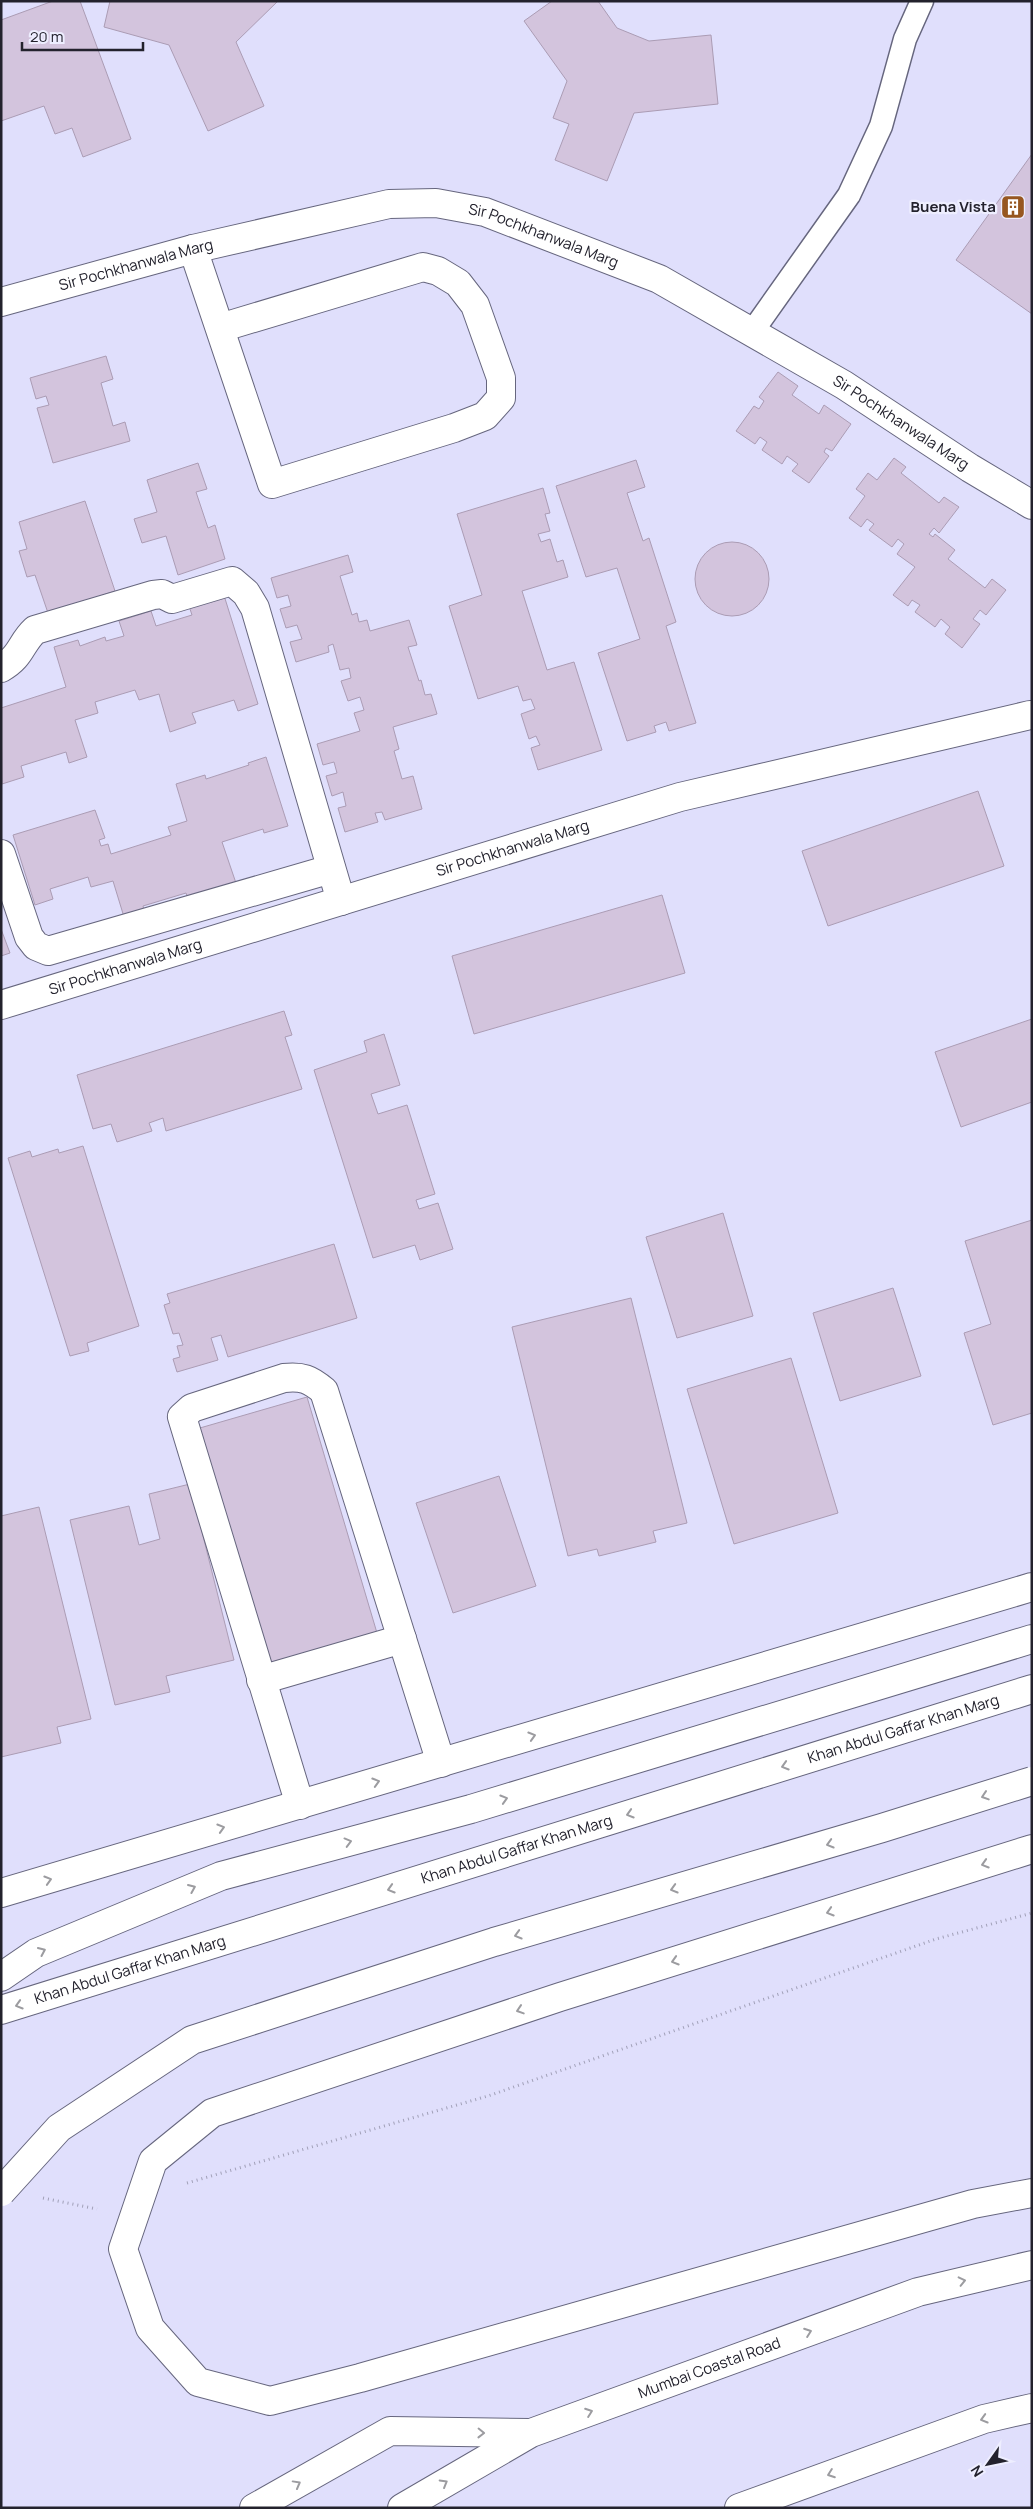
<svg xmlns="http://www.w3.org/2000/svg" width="1033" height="2509" viewBox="0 0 1033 2509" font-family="Manrope,sans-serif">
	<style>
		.building { fill: #d3c4dd; stroke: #ab9cb4 }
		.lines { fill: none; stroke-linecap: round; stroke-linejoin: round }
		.service-casing { stroke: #66667e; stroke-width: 25 }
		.minor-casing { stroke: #66667e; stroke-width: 30 }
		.tertiary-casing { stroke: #66667e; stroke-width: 30 }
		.primary-casing { stroke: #66667e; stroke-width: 30 }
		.motorway-casing { stroke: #66667e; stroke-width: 30 }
		.path { stroke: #a1a0b8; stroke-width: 3; stroke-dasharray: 1 4; stroke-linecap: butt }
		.service { stroke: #fff; stroke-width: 22 }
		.minor { stroke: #fff; stroke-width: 28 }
		.tertiary { stroke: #fff; stroke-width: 28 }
		.primary { stroke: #fff; stroke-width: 28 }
		.motorway { stroke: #fff; stroke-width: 28 }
		.motorway-bridge-casing { stroke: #66667e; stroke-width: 30; stroke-linecap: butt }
		.motorway-bridge { stroke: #fff; stroke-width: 28 }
		.oneway { stroke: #9c9ca0 }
		.labels { text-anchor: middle; stroke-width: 4.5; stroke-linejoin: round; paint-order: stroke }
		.poi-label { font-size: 15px; font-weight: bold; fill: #23222d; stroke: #eef; text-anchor: end }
		.street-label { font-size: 15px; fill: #23222d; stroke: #eef }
	</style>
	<rect width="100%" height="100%" fill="#e0dffc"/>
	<!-- building -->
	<path class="building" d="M53,1H80L131,139L83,157L72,128L55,134L44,106L1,121V20Z
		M110,1H278L236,42L264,106L208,131L169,45L104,27Z
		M552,1H598L617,28L649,41L711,35L718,104L634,113L607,181L555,160L569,124L553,118L567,81L524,21Z
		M1032,154V314L956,260Z
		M106,356L113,379L101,383L113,426L125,422L130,441L53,463L37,408L49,405L46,396L36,399L30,378Z
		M778,372L798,386L792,395L819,414L824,405L851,424L832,451L826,448L824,452L829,456L809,483L792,471L798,464L787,456L782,464L762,450L767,442L760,437L755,444L736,431L754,406L759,409L764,401L759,397Z
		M894,458L906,467L901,473L939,503L944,497L959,507L939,533L934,528L929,534L933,537L935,534L955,550L948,559L985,588L992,579L1006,590L986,615L980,610L973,619L980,624L962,648L945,634L950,627L941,619L935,627L915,612L920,605L912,600L908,606L893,595L915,567L897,554L904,544L898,539L892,547L869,530L874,524L867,519L861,527L849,518L865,496L856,489L868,473L877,480Z
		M636,460L645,487L627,493L643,541L649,538L676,622L666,626L696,723L669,731L666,722L654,726L656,732L627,741L598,653L640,639L617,568L586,577L556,486Z
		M198,463L207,489L196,492L208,528L215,525L225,559L178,575L166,536L142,543L134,519L157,512L147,480Z
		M543,488L550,513L545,514L550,531L538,534L541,542L550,539L557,562L563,560L568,577L522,591L547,670L574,662L602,750L538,770L531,748L540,745L536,736L529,739L521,714L535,709L531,699L523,701L518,686L478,699L449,606L482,595L457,514Z
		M85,501L115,591L48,613L35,575L27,577L19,551L27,549L19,522Z
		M695 579a37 37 0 1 1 74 0a37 37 0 1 1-74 0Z
		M348,555L353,572L340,576L352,615L357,613L359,622L367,620L370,631L409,620L417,645L408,647L419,681L421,680L425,695L431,694L437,714L393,727L399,749L394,751L402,779L413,776L422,809L385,820L382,812L375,813L378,822L345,832L338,808L346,806L343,792L332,796L326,776L337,773L334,762L323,765L317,744L360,731L354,713L364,710L360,697L348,701L341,681L351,678L349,668L340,670L333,644L328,646L329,652L296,662L290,642L302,639L297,625L286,628L280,609L291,606L288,595L277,598L271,578Z
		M222,589L258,704L238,711L234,700L192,713L196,723L170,732L159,694L139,700L135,690L95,702L98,713L75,720L87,757L69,763L66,752L21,766L24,777L2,784L1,708L66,687L54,647L78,640L80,646L105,637L106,641L124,636L119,621L151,611L156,626L192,615L187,600Z
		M266,757L288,826L264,833L263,829L222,842L238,889L190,904L186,893L143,906L144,910L124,917L113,881L91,887L88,877L50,889L53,899L35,905L13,835L95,810L105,838L99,840L101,846L108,844L111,854L171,835L168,827L187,821L176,784L205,775L206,779L249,765L248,763Z
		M978,791L1004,866L828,926L802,851Z
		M662,895L685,973L474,1034L452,956Z
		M1,929L10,953L1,956Z
		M284,1011L292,1035L285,1037L302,1089L166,1131L163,1118L149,1123L152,1131L117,1142L111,1124L93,1129L77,1075Z
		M1032,1019V1102L961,1127L935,1052Z
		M384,1034L400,1085L371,1094L378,1114L407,1105L435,1194L416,1200L419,1209L438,1203L453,1249L420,1260L415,1245L373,1258L314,1070L367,1052L364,1041Z
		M83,1146L139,1326L87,1343L89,1351L70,1356L8,1158L30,1151L32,1157L58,1149L59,1153Z
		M723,1213L753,1316L677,1338L646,1237Z
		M1032,1220V1413L993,1425L964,1333L991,1324L965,1241Z
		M334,1244L357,1318L228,1357L221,1335L211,1338L218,1360L177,1372L173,1359L180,1357L177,1346L183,1345L179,1333L173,1334L164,1305L170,1303L167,1294Z
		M893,1288L921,1376L840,1401L813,1313Z
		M631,1298L687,1523L653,1531L656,1542L599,1556L597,1549L568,1556L512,1327Z
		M791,1358L838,1513L734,1544L687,1389Z
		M307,1397L377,1633L264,1666L193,1430Z
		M499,1476L536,1586L453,1613L416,1503Z
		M190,1484L234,1660L166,1676L170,1692L115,1705L70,1520L129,1506L139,1545L160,1539L149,1494Z
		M39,1507L91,1719L57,1727L61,1743L1,1757V1516Z"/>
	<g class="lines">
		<defs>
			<path id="service" d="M752,332L849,195L881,126L905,39L922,1"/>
			<g id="minor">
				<path d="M193,249L272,484L454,428L485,416L501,398V378L475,305L458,283L438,271L423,267L220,328"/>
				<path id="s1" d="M1,302L193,249L389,204L436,203L485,212L659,279L844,385L970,468L1032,505"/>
				<path d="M1,668C22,656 20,644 35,630L153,595L162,594L172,599L232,581L246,593L255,608L341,901"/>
				<path d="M1,854L29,937L36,946L48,951L331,869"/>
				<path d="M261,1680L402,1639"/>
				<path d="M300,1805L182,1417L192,1408L284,1378C302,1376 310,1379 324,1391L441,1763"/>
			</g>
			<g id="tertiary">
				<path id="s2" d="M1,1005L680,797L1030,715"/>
			</g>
			<g id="primary">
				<path d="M1,1893L1032,1587"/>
				<path id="s3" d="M1,2010L1032,1689"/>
			</g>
			<g id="motorway">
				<path d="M1032,1849L560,1997L212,2113L153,2161L123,2249L150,2328L198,2382L270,2401L360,2378L973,2204L1032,2193"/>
				<path d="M1,1977L36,1953L221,1876L471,1809L1032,1639"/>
				<path d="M254,2508L390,2431L530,2433"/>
				<path id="s4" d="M402,2508L531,2433L918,2292L1032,2265"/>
				<path d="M739,2508L984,2419L1032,2408"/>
			</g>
		</defs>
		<!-- service casing -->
		<use href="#service" class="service-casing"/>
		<!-- minor casing -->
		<use href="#minor" class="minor-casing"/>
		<!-- tertiary casing -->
		<use href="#tertiary" class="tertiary-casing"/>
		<!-- primary casing -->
		<use href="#primary" class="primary-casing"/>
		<!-- motorway casing -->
		<use href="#motorway" class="motorway-casing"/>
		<!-- path -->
		<path class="path" d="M187,2183L488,2096L936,1939L1032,1913
			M43,2198L97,2209"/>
		<!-- service -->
		<use href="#service" class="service"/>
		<!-- minor -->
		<use href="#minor" class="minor"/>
		<!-- tertiary -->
		<use href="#tertiary" class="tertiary"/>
		<!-- primary -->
		<use href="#primary" class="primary"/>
		<!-- motorway -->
		<use href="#motorway" class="motorway"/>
		<defs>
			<path id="motorway-bridge" d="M1,2192L59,2128L192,2040L494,1942L882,1828L1032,1781"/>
		</defs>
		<!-- motorway-bridge casing -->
		<use href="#motorway-bridge" class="motorway-bridge-casing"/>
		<!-- motorway-bridge -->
		<use href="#motorway-bridge" class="motorway-bridge"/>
	</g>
	<!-- one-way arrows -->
	<defs><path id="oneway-chevron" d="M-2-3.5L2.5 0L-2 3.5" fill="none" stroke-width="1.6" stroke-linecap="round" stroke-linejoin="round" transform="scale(1.25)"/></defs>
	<g class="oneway">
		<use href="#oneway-chevron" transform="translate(532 1736) rotate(-17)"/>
		<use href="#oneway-chevron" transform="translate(785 1766) rotate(163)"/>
		<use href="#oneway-chevron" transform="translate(376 1782) rotate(-17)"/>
		<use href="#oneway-chevron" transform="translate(985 1796) rotate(162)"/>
		<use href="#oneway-chevron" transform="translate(504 1799) rotate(-17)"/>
		<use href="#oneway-chevron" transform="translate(630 1814) rotate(163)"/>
		<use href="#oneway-chevron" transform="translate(221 1828) rotate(-17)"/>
		<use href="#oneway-chevron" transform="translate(348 1842) rotate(-15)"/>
		<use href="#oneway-chevron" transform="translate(830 1844) rotate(164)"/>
		<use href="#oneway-chevron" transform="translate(985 1864) rotate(163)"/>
		<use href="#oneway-chevron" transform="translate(48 1880) rotate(-17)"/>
		<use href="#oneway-chevron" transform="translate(192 1888) rotate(-23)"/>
		<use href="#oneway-chevron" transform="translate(391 1889) rotate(163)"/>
		<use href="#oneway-chevron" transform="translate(674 1889) rotate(164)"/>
		<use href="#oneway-chevron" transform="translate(830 1912) rotate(163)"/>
		<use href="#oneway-chevron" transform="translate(518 1935) rotate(164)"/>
		<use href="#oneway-chevron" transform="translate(42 1951) rotate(-24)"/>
		<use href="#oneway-chevron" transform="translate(675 1961) rotate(163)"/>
		<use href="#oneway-chevron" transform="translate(19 2005) rotate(163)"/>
		<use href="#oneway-chevron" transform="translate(520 2010) rotate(162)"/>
		<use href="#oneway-chevron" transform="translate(962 2281) rotate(-13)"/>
		<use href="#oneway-chevron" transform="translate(808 2332) rotate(-20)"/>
		<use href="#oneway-chevron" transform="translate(589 2412) rotate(-20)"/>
		<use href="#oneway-chevron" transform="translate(984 2419) rotate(164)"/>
		<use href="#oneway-chevron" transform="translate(481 2433) rotate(1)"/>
		<use href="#oneway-chevron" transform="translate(831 2474) rotate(160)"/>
		<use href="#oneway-chevron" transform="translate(444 2483) rotate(-30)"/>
		<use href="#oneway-chevron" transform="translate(297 2484) rotate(-29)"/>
	</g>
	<!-- icons -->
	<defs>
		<symbol id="building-square" viewBox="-11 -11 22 22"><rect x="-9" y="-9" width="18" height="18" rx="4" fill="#975720" stroke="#eef"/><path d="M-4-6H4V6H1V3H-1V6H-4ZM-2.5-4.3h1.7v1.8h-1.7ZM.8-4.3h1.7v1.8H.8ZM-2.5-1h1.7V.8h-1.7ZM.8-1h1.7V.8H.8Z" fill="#fff"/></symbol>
	</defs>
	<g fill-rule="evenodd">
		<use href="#building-square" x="999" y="193" width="28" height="28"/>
	</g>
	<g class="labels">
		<!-- poi labels -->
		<g class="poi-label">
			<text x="996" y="212">Buena Vista</text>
		</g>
		<!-- street labels -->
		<g class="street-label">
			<text dy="5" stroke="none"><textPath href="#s1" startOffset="560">Sir Pochkhanwala Marg</textPath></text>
			<text dy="5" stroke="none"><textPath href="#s1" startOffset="140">Sir Pochkhanwala Marg</textPath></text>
			<text dy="5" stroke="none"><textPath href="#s1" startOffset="965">Sir Pochkhanwala Marg</textPath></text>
			<text dy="5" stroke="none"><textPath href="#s2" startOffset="535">Sir Pochkhanwala Marg</textPath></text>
			<text dy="5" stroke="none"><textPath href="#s2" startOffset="130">Sir Pochkhanwala Marg</textPath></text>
			<text dy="5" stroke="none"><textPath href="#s3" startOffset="945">Khan Abdul Gaffar Khan Marg</textPath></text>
			<text dy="5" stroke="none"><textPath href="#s3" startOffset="540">Khan Abdul Gaffar Khan Marg</textPath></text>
			<text dy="5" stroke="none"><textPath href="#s3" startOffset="135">Khan Abdul Gaffar Khan Marg</textPath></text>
			<text dy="5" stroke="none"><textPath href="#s4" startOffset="339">Mumbai Coastal Road</textPath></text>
		</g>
	</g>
	<!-- border -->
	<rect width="1033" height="2509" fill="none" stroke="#23222d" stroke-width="5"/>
	<!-- north arrow -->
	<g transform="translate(988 2464) rotate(237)" stroke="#eeeeff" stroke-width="4" paint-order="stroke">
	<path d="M0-4L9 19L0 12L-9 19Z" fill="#23222d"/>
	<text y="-8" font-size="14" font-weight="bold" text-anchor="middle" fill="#23222d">N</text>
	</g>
	<!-- scale -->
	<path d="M22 42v8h121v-8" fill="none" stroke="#23222d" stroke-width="2.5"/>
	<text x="30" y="42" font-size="15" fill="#23222d" stroke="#eeeeff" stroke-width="4" paint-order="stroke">20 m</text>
</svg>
